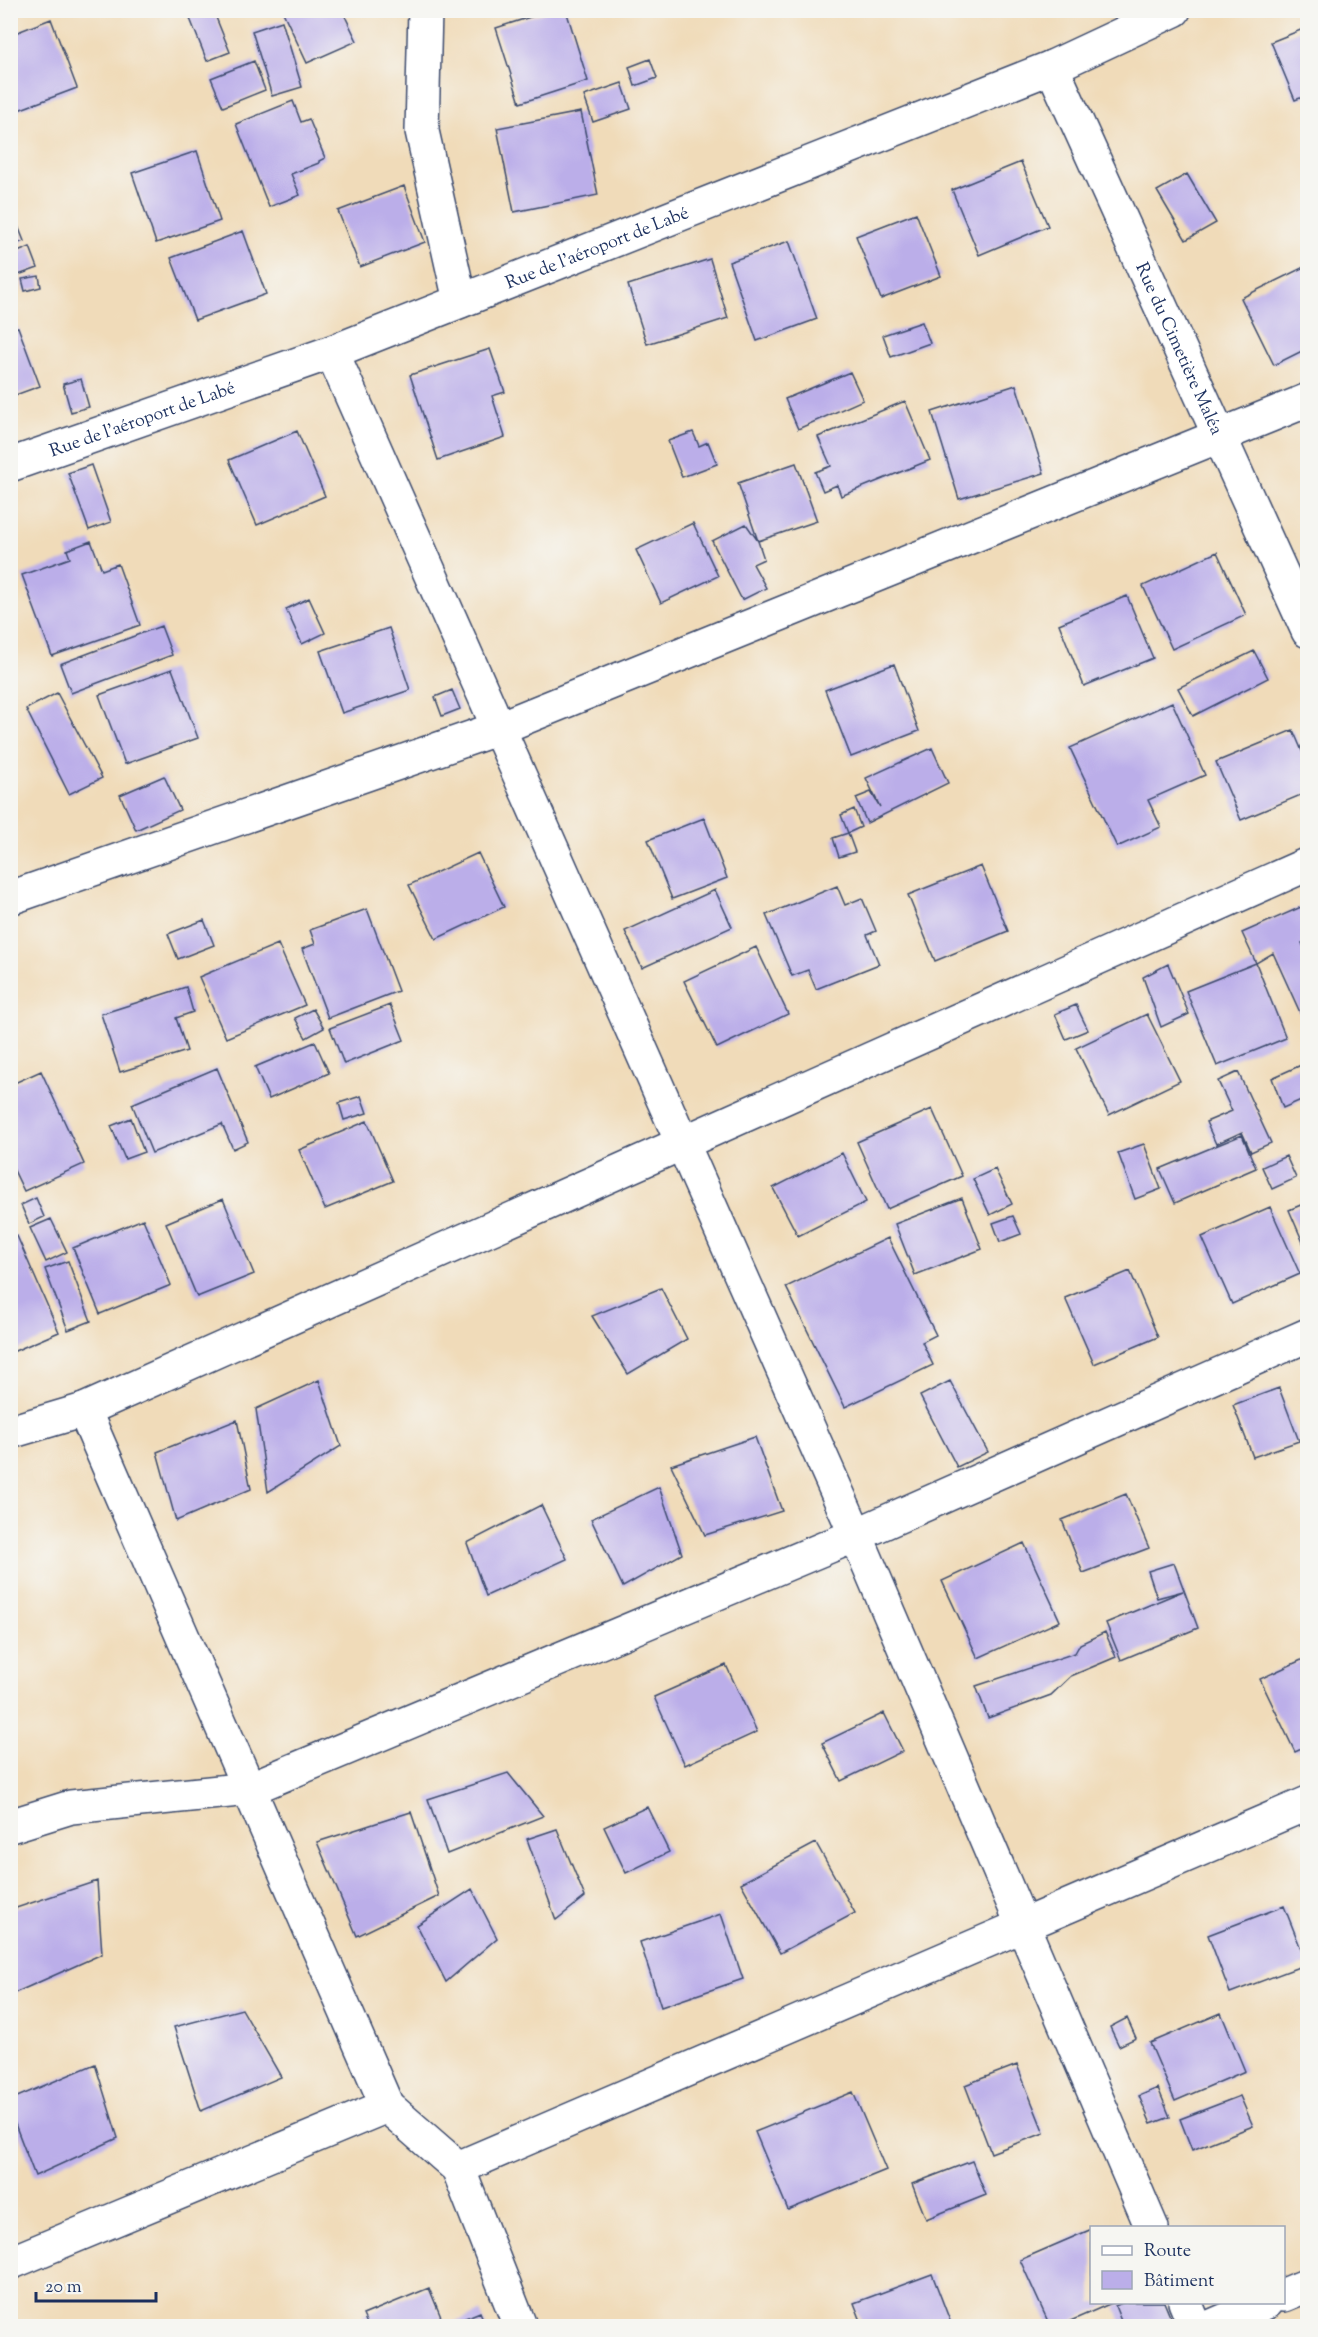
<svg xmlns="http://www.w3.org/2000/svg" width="1318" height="2337" viewBox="0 0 1318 2337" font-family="'Sorts Mill Goudy',serif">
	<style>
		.building { fill: #bbaee9 }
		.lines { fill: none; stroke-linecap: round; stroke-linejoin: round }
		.minor-casing { stroke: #3b496c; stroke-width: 36 }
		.minor { stroke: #fff; stroke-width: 33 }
		.labels { text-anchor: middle; stroke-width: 6; stroke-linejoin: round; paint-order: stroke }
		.street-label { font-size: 18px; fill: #1b2f5e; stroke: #f6f6f2 }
	</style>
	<rect width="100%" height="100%" fill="#f6f6f2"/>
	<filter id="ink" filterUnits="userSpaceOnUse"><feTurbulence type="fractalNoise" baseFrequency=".0167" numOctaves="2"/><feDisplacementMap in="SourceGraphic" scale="12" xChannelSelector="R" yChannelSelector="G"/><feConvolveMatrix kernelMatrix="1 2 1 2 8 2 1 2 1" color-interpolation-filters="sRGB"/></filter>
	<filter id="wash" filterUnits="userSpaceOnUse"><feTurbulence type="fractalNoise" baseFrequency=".008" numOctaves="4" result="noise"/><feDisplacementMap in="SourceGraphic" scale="24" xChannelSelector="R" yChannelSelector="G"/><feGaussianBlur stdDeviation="1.35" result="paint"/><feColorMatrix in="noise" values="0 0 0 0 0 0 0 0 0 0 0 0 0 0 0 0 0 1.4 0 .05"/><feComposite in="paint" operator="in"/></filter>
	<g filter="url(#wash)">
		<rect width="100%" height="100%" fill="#f0dbb9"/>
		<g id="blocks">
			<!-- building -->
			<path class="building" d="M213,10L230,52L207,61L187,11Z
				M282,10H342L357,41L307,63Z
				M552,10H566L588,81L520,103L496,28Z
				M51,19L77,88L13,112L10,105V35Z
				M282,21L302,87L272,96L252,31Z
				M1308,27V95L1295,100L1271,42Z
				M650,59L657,78L635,86L629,67Z
				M254,61L265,90L223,107L211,78Z
				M622,83L631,109L593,122L584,96Z
				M293,101L301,122L309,119L325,158L319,161V163L291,174L300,195L269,207L236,124Z
				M581,112L598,195L514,212L497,128Z
				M197,151L220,221L156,243L132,173Z
				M1021,162L1048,226L979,255L952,190Z
				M1187,174L1216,223L1186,240L1157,191Z
				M404,186L425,242L360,267L338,211Z
				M916,213L941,276L881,299L856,236Z
				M18,226L24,241L10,246V229Z
				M243,231L266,294L195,320L171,258Z
				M789,241L817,319L757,341L729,262Z
				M30,247L38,268L10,278V255Z
				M710,259L728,318L647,344L628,285Z
				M1304,267L1308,275V348L1274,365L1241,298Z
				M39,276L41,287L25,291L22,279Z
				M922,322L930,343L891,357L883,335Z
				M18,327L40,386L10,397V329Z
				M490,349L505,392L492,396L505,437L438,460L410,375Z
				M850,372L863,400L798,429L785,399Z
				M81,379L89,407L71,412L63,384Z
				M1016,385L1044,473L959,499L932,412Z
				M905,401L930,460L841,496L837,485L823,491L815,472L831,466L818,437Z
				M297,431L325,496L257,525L229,460Z
				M693,432L699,446L708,442L717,464L682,477L668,441Z
				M796,463L817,521L758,541L738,483Z
				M91,465L111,522L89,530L68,473Z
				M693,523L718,576L661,603L636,550Z
				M746,524L758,541L764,559L753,564L766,588L742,600L712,541Z
				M91,541L102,570L118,564L140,625L52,656L22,575L70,558L67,550Z
				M1217,552L1246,615L1172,649L1143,586Z
				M1127,596L1153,658L1084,686L1059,624Z
				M309,598L325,633L302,644L286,609Z
				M161,626L172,655L71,693L60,664Z
				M389,628L410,690L342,713L320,651Z
				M1254,651L1268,678L1193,716L1178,688Z
				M894,664L919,731L851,757L825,690Z
				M172,669L198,738L125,764L99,695Z
				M452,690L460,709L442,716L435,697Z
				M57,693L102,778L69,794L26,709Z
				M1172,702L1205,775L1148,800L1161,827L1117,847L1070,748Z
				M1293,730L1308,765V792L1241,820L1216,762Z
				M932,748L948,783L867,823L856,798L871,792L880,807L866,778Z
				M164,776L180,810L136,830L120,795Z
				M854,809L861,827L848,833L855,852L839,857L833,838L848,833L841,815Z
				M704,818L727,878L672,899L648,840Z
				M478,853L504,907L436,939L409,885Z
				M981,866L1008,931L935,961L908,895Z
				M837,886L845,905L862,898L876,931L867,935L879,964L816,989L808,970L792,976L766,915Z
				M715,890L732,927L642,968L625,931Z
				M1308,904V941L1302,943L1308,957V1030L1273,953L1256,963L1286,1038L1217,1066L1186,991L1256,963L1242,933Z
				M367,909L398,991L328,1018L302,949L315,944L310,930Z
				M204,920L214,945L178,959L168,934Z
				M278,944L305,1005L226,1038L199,977Z
				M756,947L788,1014L717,1048L684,981Z
				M1168,964L1189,1014L1161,1027L1143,977Z
				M186,987L193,1012L176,1018L187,1051L120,1072L101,1014Z
				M390,1005L404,1040L344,1064L330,1028Z
				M1076,1005L1088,1030L1066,1039L1055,1014Z
				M313,1009L324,1028L306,1038L295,1018Z
				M1147,1014L1180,1081L1109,1115L1076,1048Z
				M315,1042L329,1073L269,1099L255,1067Z
				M1308,1062V1097L1283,1108L1272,1078Z
				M217,1068L248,1142L233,1149L222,1124L152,1153L132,1104Z
				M41,1071L84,1164L24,1191L10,1162V1085Z
				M1238,1072L1271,1143L1251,1152L1242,1132L1216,1144L1206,1122L1232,1111L1218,1081Z
				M361,1096L367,1113L344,1120L339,1103Z
				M932,1109L962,1176L887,1209L857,1142Z
				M131,1118L144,1152L125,1159L111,1126Z
				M367,1121L393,1181L325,1209L299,1150Z
				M1242,1135L1256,1168L1175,1203L1160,1169Z
				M1144,1144L1161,1189L1135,1199L1118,1153Z
				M842,1153L866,1202L798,1236L773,1188Z
				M1286,1156L1296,1178L1272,1189L1262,1167Z
				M995,1169L1012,1204L990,1215L973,1179Z
				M36,1198L44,1217L29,1224L21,1205Z
				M962,1198L982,1249L915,1275L895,1224Z
				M223,1199L254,1274L197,1297L166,1223Z
				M1308,1202V1254L1289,1210Z
				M1270,1207L1300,1274L1232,1304L1202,1237Z
				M1013,1216L1021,1234L1000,1242L993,1223Z
				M51,1219L67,1252L46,1262L30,1228Z
				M143,1219L171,1285L100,1314L73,1248Z
				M17,1236L59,1332L10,1353V1238Z
				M888,1238L936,1335L922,1342L933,1365L845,1407L786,1287Z
				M68,1261L91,1321L68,1330L45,1269Z
				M1130,1271L1158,1337L1094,1364L1065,1298Z
				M661,1288L687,1339L628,1374L592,1316Z
				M319,1380L341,1446L268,1492L256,1409Z
				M950,1381L988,1452L957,1467L920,1396Z
				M1279,1388L1299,1441L1253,1457L1233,1405Z
				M237,1420L251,1489L176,1521L157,1452Z
				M755,1437L782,1511L705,1535L671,1465Z
				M659,1487L682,1554L623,1587L591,1519Z
				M1126,1494L1149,1548L1083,1573L1062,1520Z
				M541,1505L567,1559L486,1596L467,1543Z
				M1024,1543L1060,1621L978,1658L942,1581Z
				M1174,1563L1198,1628L1121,1660L1106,1623L1183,1591L1157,1598L1148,1571Z
				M1105,1632L1116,1657L1071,1676L1051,1695L988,1718L976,1686L1075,1653L1080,1644Z
				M1308,1657V1746L1295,1752L1260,1679Z
				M726,1665L757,1732L685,1765L654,1697Z
				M884,1713L903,1751L841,1781L822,1743Z
				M508,1773L543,1816L447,1854L428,1799Z
				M647,1807L669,1852L626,1873L604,1827Z
				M411,1812L439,1896L357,1936L317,1842Z
				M557,1829L585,1897L556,1920L527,1839Z
				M816,1843L855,1913L780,1953L741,1883Z
				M97,1881L102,1954L10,1995V1910Z
				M472,1889L497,1938L446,1982L417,1925Z
				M1284,1906L1307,1964L1230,1993L1208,1935Z
				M721,1914L743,1979L661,2007L640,1942Z
				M242,2009L281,2077L201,2111L174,2027Z
				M1221,2013L1245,2071L1175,2101L1150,2043Z
				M1127,2018L1136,2038L1119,2046L1110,2027Z
				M95,2064L118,2138L35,2176L10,2111V2100Z
				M1017,2065L1044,2133L991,2153L965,2085Z
				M1158,2088L1170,2117L1151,2124L1139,2096Z
				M853,2092L886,2170L788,2210L755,2132Z
				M1240,2096L1253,2126L1192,2150L1180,2119Z
				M972,2161L986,2195L926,2219L912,2184Z
				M1092,2229V2302H1114L1059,2326H1050L1020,2260Z
				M932,2274L952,2326H863L854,2303Z
				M429,2288L443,2322L432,2326H368L363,2315Z
				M1124,2302H1164L1174,2326H1123L1115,2306Z
				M480,2312L486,2326H446Z"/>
		</g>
	</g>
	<g filter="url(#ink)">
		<use href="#blocks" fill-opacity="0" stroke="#3b496c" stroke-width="1.5"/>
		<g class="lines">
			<defs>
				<g id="minor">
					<path d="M425,10L422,131L460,301"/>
					<path id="s1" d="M1052,67L1308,631"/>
					<path d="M332,352L856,1535L1152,2228"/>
					<path id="s2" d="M10,465L332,352L1052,67L1174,10"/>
					<path d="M10,898L499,728L1308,400"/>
					<path d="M84,1410L387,2106L458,2168L520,2326"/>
					<path d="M10,1432L84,1410L1308,864"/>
					<path d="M10,1826L71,1807L249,1789L856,1535L1308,1335"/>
					<path d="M458,2168L1308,1803"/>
					<path d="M10,2263L387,2106"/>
					<path d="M1284,2295L1308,2285"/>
					<path d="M1185,2302L1195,2326"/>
					<path d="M1212,2326L1267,2302"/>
				</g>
			</defs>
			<!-- minor casing -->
			<use href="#minor" class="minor-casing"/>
			<!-- minor -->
			<use href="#minor" class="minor"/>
		</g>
	</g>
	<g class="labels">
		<!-- street labels -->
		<g class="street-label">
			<text dy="6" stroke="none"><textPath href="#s2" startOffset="626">Rue de l'aéroport de Labé</textPath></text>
			<text dy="6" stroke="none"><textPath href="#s1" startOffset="309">Rue du Cimetière Maléa</textPath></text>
			<text dy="6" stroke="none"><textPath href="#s2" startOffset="140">Rue de l'aéroport de Labé</textPath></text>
		</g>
	</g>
	<!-- margin -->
	<rect width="1318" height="2337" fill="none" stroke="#f6f6f2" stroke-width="36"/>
	<!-- legend -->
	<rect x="1090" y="2226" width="195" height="78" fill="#f6f6f2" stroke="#9ea6b7" stroke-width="1.5"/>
	<rect x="1102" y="2246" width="30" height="9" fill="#ffffff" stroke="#9ea6b7" stroke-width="1.5"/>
	<text x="1144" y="2256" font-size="18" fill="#1b2f5e">Route</text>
	<rect x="1102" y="2271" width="30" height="18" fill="#bbaee9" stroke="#9ea6b7" stroke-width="1.5"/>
	<text x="1144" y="2286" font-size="18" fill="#1b2f5e">Bâtiment</text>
	<!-- scale -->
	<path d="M36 2292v9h120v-9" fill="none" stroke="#1b2f5e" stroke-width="3"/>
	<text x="45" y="2292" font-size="18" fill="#1b2f5e" stroke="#f6f6f2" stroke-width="4.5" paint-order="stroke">20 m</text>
</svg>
